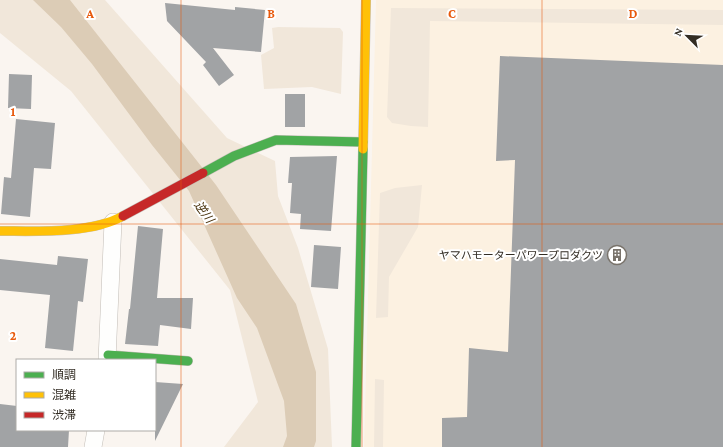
<svg xmlns="http://www.w3.org/2000/svg" width="723" height="447" viewBox="0 0 723 447" font-family="'Crimson Pro','Noto Sans JP',serif">
	<style>
		.built { fill: #fcf1e1 }
		.green { fill: #f1e7da }
		.water { fill: #dcccb6 }
		.building { fill: #a1a3a5 }
		.lines { fill: none; stroke-linecap: round; stroke-linejoin: round }
		.street-casing { stroke: #c2bdb7; stroke-width: 18 }
		.fast-casing { stroke: #c2bdb7; stroke-width: 10 }
		.slow-casing { stroke: #c2bdb7; stroke-width: 10 }
		.jam-casing { stroke: #c2bdb7; stroke-width: 10 }
		.street { stroke: #fefefd; stroke-width: 17 }
		.fast { stroke: #4caf50; stroke-width: 9 }
		.slow { stroke: #ffc107; stroke-width: 9 }
		.jam { stroke: #c62828; stroke-width: 9 }
		.grid { fill: none; stroke: #e8590c; stroke-width: 1; stroke-opacity: 0.55 }
		.labels { text-anchor: middle; stroke-width: 4; stroke-linejoin: round; paint-order: stroke }
		.poi-label { font-size: 11px; fill: #332d24; stroke: #fff; text-anchor: end }
		.water-label { font-size: 12px; font-style: italic; fill: #462f09; stroke: #fff }
		.grid-label { font-size: 13px; text-anchor: middle; font-weight: bold; fill: #e8590c; stroke: #fff; stroke-width: 4; stroke-linejoin: round; paint-order: stroke }
	</style>
	<rect width="100%" height="100%" fill="#faf5f0"/>
	<!-- built -->
	<path class="built" d="M376,0H723V447H364Z"/>
	<!-- green -->
	<path class="green" d="M0,0H105L227,138L275,161L278,196L298,248L328,349L332,447H224L258,402L230,290L71,91L0,33Z
		M391,8L723,10V25L430,21L428,127L411,126L392,123L387,117Z
		M278,27L340,28L343,32L341,94L312,87L264,89L261,55L274,48L272,28Z
		M422,185L418,227L389,277L388,317L376,318L380,193L395,188Z
		M375,379L384,380L383,447H374Z"/>
	<!-- water -->
	<path class="water" d="M33,0H70L216,185L296,304L316,372V441L314,447H283L287,436L284,401L257,328L237,298L189,191L152,145L92,64L61,27Z"/>
	<!-- building -->
	<path class="building" d="M165,3L235,10V7L265,10L261,52L213,48L234,75L219,86L203,65L206,62L167,21Z
		M500,56L723,65V447H442V418L467,417L469,348L508,352L515,160L496,161Z
		M9,74L32,75L31,109L8,108Z
		M285,94H305V127H285Z
		M16,119L55,123L51,169L34,168L30,217L1,214L4,177L11,178Z
		M337,156L331,231L300,229L301,214L290,213L292,183H288L290,157Z
		M138,226L163,229L157,298H193L191,329L160,325L158,346L125,344L129,309H130Z
		M314,245L341,247L338,289L311,287Z
		M58,256L88,259L83,302L78,301L73,351L45,348L50,295L0,290V259L57,265Z
		M155,382L183,384L155,441Z
		M0,404L17,406V430H69L68,447H0Z"/>
	<g class="lines">
		<defs>
			<path id="street" d="M107,360L113,222
				M93,447L96,430"/>
			<path id="fast" d="M203,173L234,156L276,140L363,142
				M108,355L188,361
				M356,447L363,149"/>
			<path id="slow" d="M363,149L366,0
				M0,231C36,231 91,234 123,216"/>
			<path id="jam" d="M123,216L203,173"/>
		</defs>
		<!-- street casing -->
		<use href="#street" class="street-casing"/>
		<!-- fast casing -->
		<use href="#fast" class="fast-casing"/>
		<!-- slow casing -->
		<use href="#slow" class="slow-casing"/>
		<!-- jam casing -->
		<use href="#jam" class="jam-casing"/>
		<!-- street -->
		<use href="#street" class="street"/>
		<!-- fast -->
		<use href="#fast" class="fast"/>
		<!-- slow -->
		<use href="#slow" class="slow"/>
		<!-- jam -->
		<use href="#jam" class="jam"/>
	</g>
	<!-- grid -->
	<path class="grid" d="M181,0V447M362,0V447M542,0V447M0,224H723"/>
	<!-- icons -->
	<defs>
		<symbol id="building-ring" viewBox="-11 -11 22 22"><circle r="9.5" fill="#fff" stroke="#79736b" stroke-width="1.5"/><path d="M-4-6H4V6H1V3H-1V6H-4ZM-2.5-4.3h1.7v1.8h-1.7ZM.8-4.3h1.7v1.8H.8ZM-2.5-1h1.7V.8h-1.7ZM.8-1h1.7V.8H.8Z" fill="#79736b"/></symbol>
	</defs>
	<g fill-rule="evenodd">
		<use href="#building-ring" x="606" y="244" width="22" height="22"/>
	</g>
	<g class="labels">
		<!-- poi labels -->
		<g class="poi-label">
			<text x="603" y="259">ヤマハモーターパワープロダクツ</text>
		</g>
		<!-- water labels -->
		<g class="water-label">
			<text transform="translate(204 212) rotate(54)" y="4">逆川</text>
		</g>
	</g>
	<g class="grid-label">
		<text x="90" y="18">A</text>
		<text x="271" y="18">B</text>
		<text x="452" y="18">C</text>
		<text x="633" y="18">D</text>
		<text x="13" y="116">1</text>
		<text x="13" y="340">2</text>
	</g>
	<!-- legend -->
	<rect x="16" y="359" width="140" height="72" fill="#ffffff" stroke="#adaba7"/>
	<rect x="24" y="372" width="20" height="6" fill="#4caf50" stroke="#adaba7"/>
	<text x="52" y="379" font-size="12" fill="#332d24">順調</text>
	<rect x="24" y="392" width="20" height="6" fill="#ffc107" stroke="#adaba7"/>
	<text x="52" y="399" font-size="12" fill="#332d24">混雑</text>
	<rect x="24" y="412" width="20" height="6" fill="#c62828" stroke="#adaba7"/>
	<text x="52" y="419" font-size="12" fill="#332d24">渋滞</text>
	<!-- north arrow -->
	<g transform="translate(687 36) rotate(294)" stroke="#ffffff" stroke-width="3" paint-order="stroke">
	<path d="M0-3L7 15L0 10L-7 15Z" fill="#332d24"/>
	<text y="-6" font-size="11" font-weight="bold" text-anchor="middle" fill="#332d24">N</text>
	</g>
</svg>
